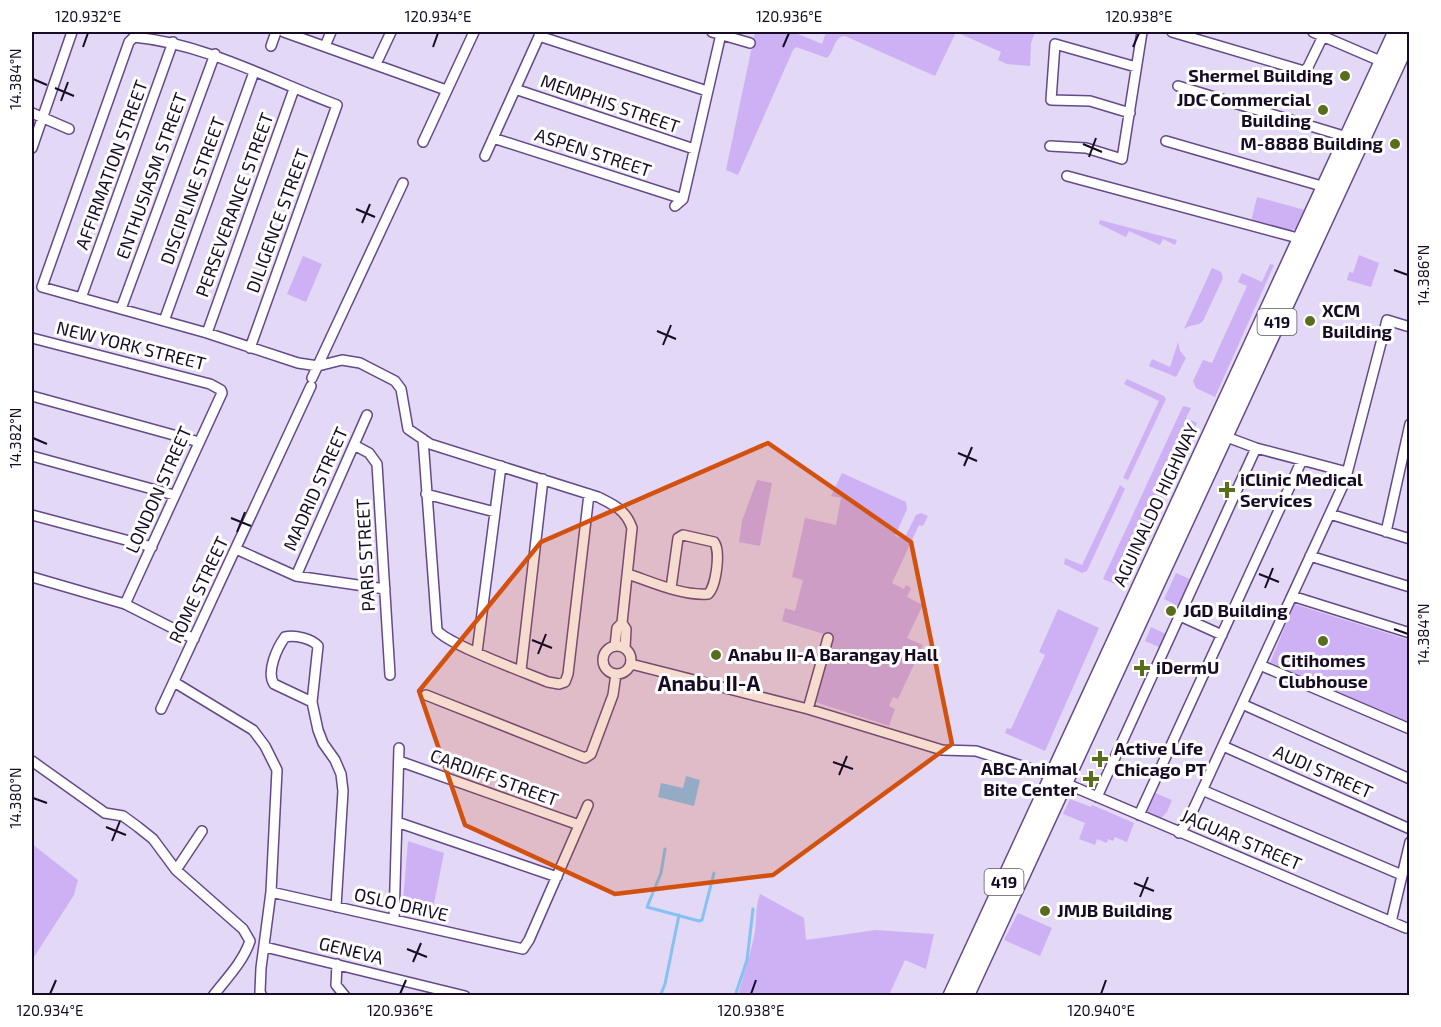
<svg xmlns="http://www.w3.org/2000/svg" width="1441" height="1027" viewBox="0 0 1441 1027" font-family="'Exo 2',sans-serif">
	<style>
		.green { fill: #cdb1f4 }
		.water { fill: #84c2f3 }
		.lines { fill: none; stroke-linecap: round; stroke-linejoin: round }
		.stream { stroke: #84c2f3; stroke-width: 3 }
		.minor-casing { stroke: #654988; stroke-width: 12 }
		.trunk-casing { stroke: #654988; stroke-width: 18 }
		.minor { stroke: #fff; stroke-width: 9 }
		.trunk { stroke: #fff; stroke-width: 15 }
		.marked { fill: #d3510e; fill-opacity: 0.2; stroke: #d3510e; stroke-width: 4.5; stroke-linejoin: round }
		.ticks { fill: none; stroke: #170b25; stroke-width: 2 }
		.poi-dot { fill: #586e1d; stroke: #fff; stroke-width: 2 }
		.labels { text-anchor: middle; stroke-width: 6; stroke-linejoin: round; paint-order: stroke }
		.shield { fill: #fff; stroke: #5d5466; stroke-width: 1.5 }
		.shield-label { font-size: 16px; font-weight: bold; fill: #170b25 }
		.poi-label { font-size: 18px; font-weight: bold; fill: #170b25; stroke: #fff; text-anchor: start }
		.street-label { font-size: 18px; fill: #170b25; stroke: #fff }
		.quarter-label { font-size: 21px; font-weight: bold; fill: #170b25; stroke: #fff }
		.neatline { fill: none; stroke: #170b25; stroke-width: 2 }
		.ticks-label { font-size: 15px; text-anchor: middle; fill: #170b25 }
	</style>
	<rect width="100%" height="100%" fill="#e3d8f5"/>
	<!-- green -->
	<path class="green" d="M755,32H793L822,44L826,32H1035L1031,43L1030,66L1007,64L998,60L1001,52L956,32L935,76L845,36C833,37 835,51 827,58L796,47L793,50L738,175L726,170Z
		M1257,197L1305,210L1296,230L1293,229L1292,232L1251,222Z
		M1100,220L1177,240L1175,245L1163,239L1160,245L1129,231L1126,237L1099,224Z
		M1359,255L1379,263L1371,287L1347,280L1349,272L1353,273Z
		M303,256L322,264L306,302L287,294Z
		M1270,264L1274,265L1215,397L1196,388L1193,381L1203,360L1212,363L1247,286L1238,282L1242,273L1262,282Z
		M1212,268L1221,272L1223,278L1203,321C1199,326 1190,324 1184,329Z
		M1178,342L1180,351L1186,358L1176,377L1149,366L1152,359L1170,367Z
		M1127,379L1164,396L1166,399L1128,480L1123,478L1159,401L1124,384Z
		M1183,406L1191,408L1186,418L1197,423L1122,587L1103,579Z
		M842,473L906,502L907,509L895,536L904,539L916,515L921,513L928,516L923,526L919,525L892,583L904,589L906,585L911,588L907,597L923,605L907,638L923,645L898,699L893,697L889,706L895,709L889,726L815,702L813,699L833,637L782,621L785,608L795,611L803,580L792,577L805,518L836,525L841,498L831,496Z
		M757,480L772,483L760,546L739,542L742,521Z
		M1120,485L1125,489L1087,571L1082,573L1064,564L1065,558L1082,565Z
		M1176,573L1192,580L1180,607L1164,599Z
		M1294,604L1409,640V722L1270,663Z
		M1058,609L1099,628L1045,751L1005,733L1007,728L1011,729L1045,655L1039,652Z
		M1151,627L1168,635L1161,648L1145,641Z
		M1153,792L1172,800L1167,812L1160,819L1146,811Z
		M1070,799L1091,807L1092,805L1134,823L1127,842L1115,837L1113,841L1108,839L1107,843L1097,839L1095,845L1079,839L1085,823L1063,814Z
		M408,841L444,853L431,918L402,913Z
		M32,844L78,880L74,895L32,960Z
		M760,894L804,918L806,940L876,930L934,934L926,969L905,960L889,995H738C744,974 751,953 755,931C757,918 755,907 760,894Z
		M1018,913L1052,928L1040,956L1004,940Z"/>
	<!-- water -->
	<path class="water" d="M686,776L700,780L694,806L658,797L661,783L683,788Z"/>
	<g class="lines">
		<!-- stream -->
		<path class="stream" d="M665,849L661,873L647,907L699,921L702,920L714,873
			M660,996L665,984L679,915
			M735,996L747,960L753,909"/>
		<defs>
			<path id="minor" d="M284,32L446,90
				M712,32L750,43
				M1172,32L1304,71L1308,67L1325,32
				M1313,32L1385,63
				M539,36L707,91
				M271,46L276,32
				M325,46L331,32
				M376,64L391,32
				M1178,86L1347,137
				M515,89L694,149
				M32,113L69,129
				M1130,113L1090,101L1051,100L1055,44L1136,67
				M493,138L683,199
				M1166,141L1318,185L1327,189
				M423,142L474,32
				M1050,146L1086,148L1122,159L1142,32
				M32,148L72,32
				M485,156L541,32
				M1067,176L1294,237L1305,242
				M675,206L683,199L721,34
				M81,298L173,42
				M121,309L215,54
				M164,321L254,72
				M207,333L294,89
				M32,338L210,384L221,390L222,393L125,604
				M250,348L337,105C270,80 206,44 134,37L129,42L42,287L207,333L298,363L318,366L342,360L360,363L395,381L401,389L408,429L430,444L598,497C614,505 626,510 632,528L622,623L626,629L625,648
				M312,378L403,183
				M32,396L199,442
				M1224,436L1256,448L1347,472
				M423,439L437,630C446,644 529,674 548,682L559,684L565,682L568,674L589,494
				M354,445L369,453L377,464L390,675
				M32,456L174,495
				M426,494L495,512
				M1330,514L1410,539
				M32,515L152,547
				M1386,532L1410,424
				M236,549L296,576L385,589
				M1310,556L1410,587
				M628,574C652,582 682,596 708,594C716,587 721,551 714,542L683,535L678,538L671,588
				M296,576L367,415
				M32,577L125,604L194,639
				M1292,596L1410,633
				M1180,616L1222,635
				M603 660a14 14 0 1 1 28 0a14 14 0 1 1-28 0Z
				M615,646L617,628L622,623
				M477,652L501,466
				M631,664L808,709L942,750L976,751L1053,776L1074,787L1406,928
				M1260,665L1410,729
				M521,670L543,479
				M174,682L253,730L265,746L277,770L271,892L261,968L260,992L262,996
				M426,695L585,758L591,754L613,695L616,674
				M312,702L274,684C266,672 277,648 285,637C295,635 311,638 318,646L312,702L318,730L323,743L335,760L341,774L343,791L336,907
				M1242,704L1410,779
				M161,709L311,386
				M808,709L828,638
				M1223,746L1410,829
				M32,761L105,813L123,816L138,827L153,839L176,870L243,929L250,941C243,962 226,979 213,996
				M399,761L579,825
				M1202,790L1402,875
				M1097,797L1256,448
				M1139,815L1302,460
				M397,822L557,877
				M1179,833L1188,821L1345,481L1387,320L1410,327
				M176,870L202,831
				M271,892L523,949L529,940L588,805
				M394,920L399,748
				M1391,922L1410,842
				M265,947L465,996
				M337,964L336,985L345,996"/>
			<path id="trunk" d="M951,996L1396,32
				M966,996L1410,36"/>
		</defs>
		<!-- minor casing -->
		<use href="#minor" class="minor-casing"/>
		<!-- trunk casing -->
		<use href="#trunk" class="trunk-casing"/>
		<!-- minor -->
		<use href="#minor" class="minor"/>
		<!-- trunk -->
		<use href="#trunk" class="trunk"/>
	</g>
	<!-- marked area -->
	<path class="marked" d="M768,443L911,542L952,744L773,875L615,894L465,825L419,691L541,542Z"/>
	<!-- ticks -->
	<path class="ticks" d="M83,47L88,33M433,47L438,33M783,47L789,33M1133,47L1139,33M33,79L47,85M55,88L74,96M61,101L68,82M1083,144L1102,152M1089,157L1096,138M356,209L375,217M362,223L370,204M1394,270L1408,275M657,331L676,339M663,345L671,325M33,438L47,444M958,453L977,461M964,466L972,447M231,518L251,526M237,532L245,512M1259,574L1279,582M1265,588L1273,568M1394,629L1408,634M532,640L552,648M538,654L546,634M833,762L853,769M839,775L847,756M33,798L47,803M106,827L126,835M112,841L120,821M1134,883L1154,891M1140,897L1148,877M407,949L427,957M413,962L421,943M50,994L56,980M400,994L406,980M751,994L756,980M1101,994L1106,980"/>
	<!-- markers -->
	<g class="poi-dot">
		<circle cx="1345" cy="76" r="6"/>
		<circle cx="1323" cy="110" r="6"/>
		<circle cx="1395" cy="144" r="6"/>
		<circle cx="1310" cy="321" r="6"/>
		<path d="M1224 481h6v6h6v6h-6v6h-6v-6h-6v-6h6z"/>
		<circle cx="1171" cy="611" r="6"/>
		<circle cx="1323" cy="641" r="6"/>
		<circle cx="716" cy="655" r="6"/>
		<path d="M1139 659h6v6h6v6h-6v6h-6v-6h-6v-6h6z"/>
		<path d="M1097 750h6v6h6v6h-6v6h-6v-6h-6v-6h6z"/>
		<path d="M1088 770h6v6h6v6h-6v6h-6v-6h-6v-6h6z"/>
		<circle cx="1045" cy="911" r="6"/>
	</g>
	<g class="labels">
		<!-- shield labels -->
		<g class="shield">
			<rect x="1257.5" y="309" width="39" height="26" rx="4.5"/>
			<rect x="984.5" y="869" width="39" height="26" rx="4.5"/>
		</g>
		<g class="shield-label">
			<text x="1277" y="328">419</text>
			<text x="1004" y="888">419</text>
		</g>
		<!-- poi labels -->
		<g class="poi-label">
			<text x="1333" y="82" text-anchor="end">Shermel Building</text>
			<text x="1311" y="106" text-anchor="end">JDC Commercial<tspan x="1311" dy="21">Building</tspan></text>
			<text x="1383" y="150" text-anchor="end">M-8888 Building</text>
			<text x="1322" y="317">XCM<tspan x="1322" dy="21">Building</tspan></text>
			<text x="1240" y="486">iClinic Medical<tspan x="1240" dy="21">Services</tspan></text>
			<text x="1183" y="617">JGD Building</text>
			<text x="728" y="661">Anabu II-A Barangay Hall</text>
			<text x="1323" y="667" text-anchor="middle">Citihomes<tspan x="1323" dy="21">Clubhouse</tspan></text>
			<text x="1156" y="674">iDermU</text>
			<text x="1114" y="755">Active Life<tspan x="1114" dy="21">Chicago PT</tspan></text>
			<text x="1078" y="775" text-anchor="end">ABC Animal<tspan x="1078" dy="21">Bite Center</tspan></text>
			<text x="1057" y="917">JMJB Building</text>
		</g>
		<!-- street labels -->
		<g class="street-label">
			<text transform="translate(610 104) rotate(19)" y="6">MEMPHIS STREET</text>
			<text transform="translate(593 153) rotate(18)" y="6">ASPEN STREET</text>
			<text transform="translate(112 165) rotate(-70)" y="6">AFFIRMATION STREET</text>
			<text transform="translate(152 176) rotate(-70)" y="6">ENTHUSIASM STREET</text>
			<text transform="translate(193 191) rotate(-70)" y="6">DISCIPLINE STREET</text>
			<text transform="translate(235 205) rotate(-70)" y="6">PERSEVERANCE STREET</text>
			<text transform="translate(278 221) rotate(-70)" y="6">DILIGENCE STREET</text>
			<text transform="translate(131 346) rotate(14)" y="6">NEW YORK STREET</text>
			<text transform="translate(316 489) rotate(-66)" y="6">MADRID STREET</text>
			<text transform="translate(159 490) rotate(-66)" y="6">LONDON STREET</text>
			<text transform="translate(1156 505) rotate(-65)" y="6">AGUINALDO HIGHWAY</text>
			<text transform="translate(366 555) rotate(-93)" y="6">PARIS STREET</text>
			<text transform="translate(199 590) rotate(-65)" y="6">ROME STREET</text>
			<text transform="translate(1323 772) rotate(24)" y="6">AUDI STREET</text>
			<text transform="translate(494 778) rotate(20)" y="6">CARDIFF STREET</text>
			<text transform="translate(1241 840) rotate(23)" y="6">JAGUAR STREET</text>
			<text transform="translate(401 905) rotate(13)" y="6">OSLO DRIVE</text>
			<text transform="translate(351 951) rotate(14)" y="6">GENEVA</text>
		</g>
		<!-- quarter labels -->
		<g class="quarter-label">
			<text x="709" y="691">Anabu II-A</text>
		</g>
	</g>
	<!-- border -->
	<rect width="1441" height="1027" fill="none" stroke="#ffffff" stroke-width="66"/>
	<rect x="33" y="33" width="1375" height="961" class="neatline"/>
	<g class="ticks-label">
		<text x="88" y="22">120.932°E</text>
		<text x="438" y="22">120.934°E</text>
		<text x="789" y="22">120.936°E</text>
		<text x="1139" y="22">120.938°E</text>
		<text transform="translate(16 79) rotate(-90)" y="5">14.384°N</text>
		<text transform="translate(1424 275) rotate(-90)" y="5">14.386°N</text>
		<text transform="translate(16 438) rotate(-90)" y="5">14.382°N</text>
		<text transform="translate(1424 634) rotate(-90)" y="5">14.384°N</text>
		<text transform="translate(16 798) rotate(-90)" y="5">14.380°N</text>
		<text x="50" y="1016">120.934°E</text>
		<text x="400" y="1016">120.936°E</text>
		<text x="751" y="1016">120.938°E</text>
		<text x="1101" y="1016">120.940°E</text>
	</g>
</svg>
